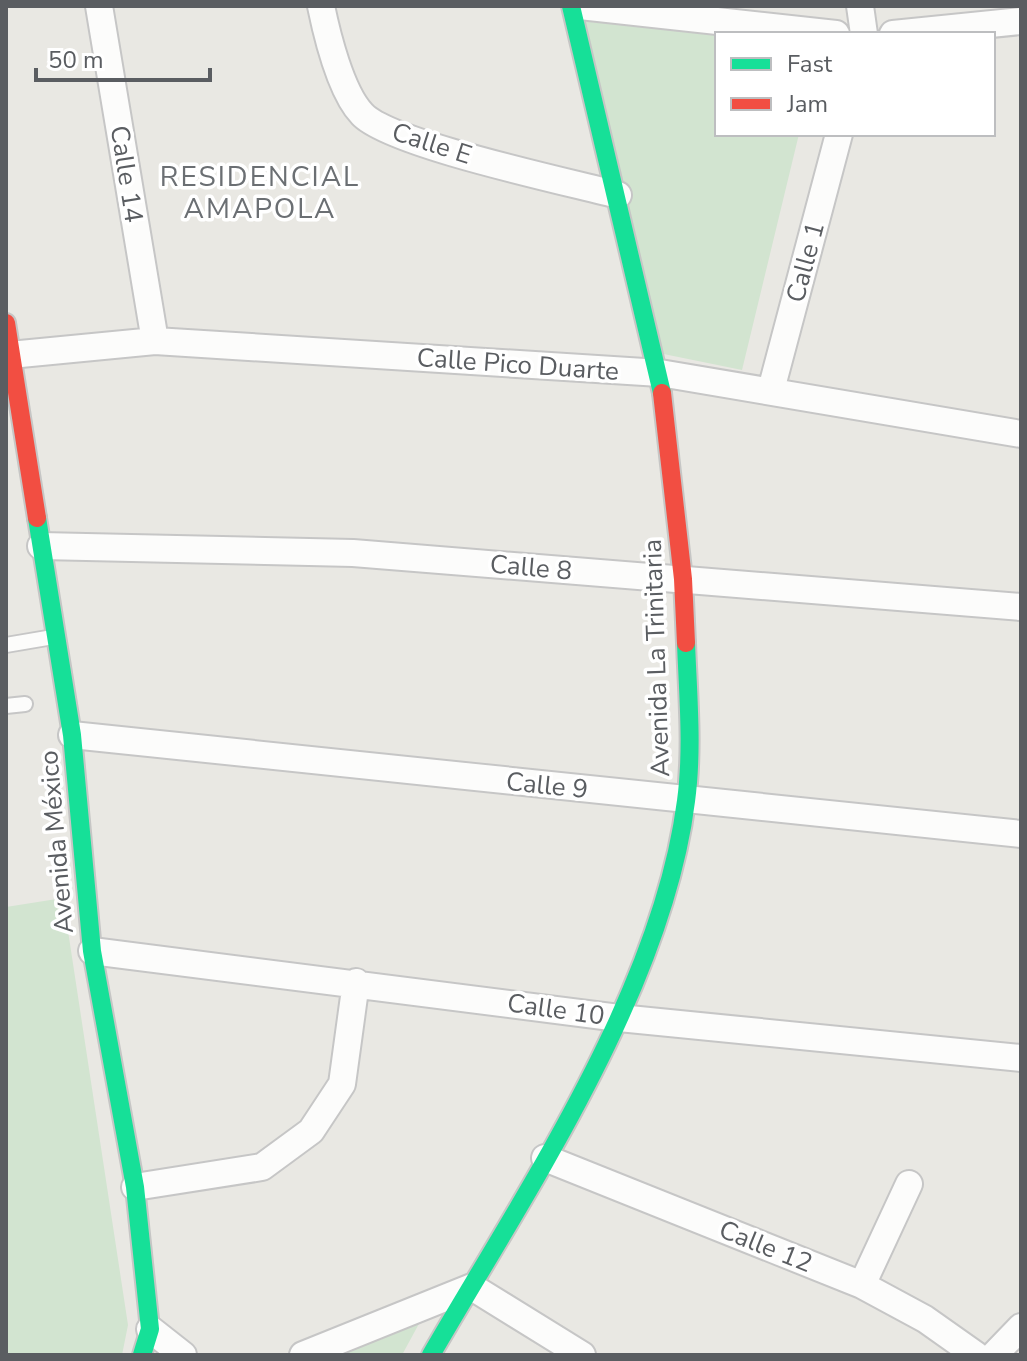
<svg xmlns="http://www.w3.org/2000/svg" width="1027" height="1361" viewBox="0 0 1027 1361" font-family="'Nunito Sans',sans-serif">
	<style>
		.green { fill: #d2e4d0 }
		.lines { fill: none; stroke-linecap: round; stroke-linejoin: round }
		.lane-casing { stroke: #c6c6c6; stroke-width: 18 }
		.street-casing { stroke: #c6c6c6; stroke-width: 30 }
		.fast-casing { stroke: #c6c6c5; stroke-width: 22 }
		.jam-casing { stroke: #c6c6c5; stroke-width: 22 }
		.lane { stroke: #fcfcfb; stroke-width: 14 }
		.street { stroke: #fcfcfb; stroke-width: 26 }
		.fast { stroke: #16e098; stroke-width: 18 }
		.jam { stroke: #f24e42; stroke-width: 18 }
		.labels { text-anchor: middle; stroke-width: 7; stroke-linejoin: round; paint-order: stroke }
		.street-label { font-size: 26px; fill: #5a5d61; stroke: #fff }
		.neighbourhood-label { font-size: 28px; letter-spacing: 2px; fill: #6b6f73; stroke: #fff }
	</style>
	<rect width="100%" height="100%" fill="#e9e8e3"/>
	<!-- green -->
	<path class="green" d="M566,20L738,34H717V134H799L742,370L644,350Z
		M63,898L128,1325L122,1355H6V907Z
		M440,1285L402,1355H314Z"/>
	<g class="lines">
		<defs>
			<path id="lane" d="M6,645L53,637
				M6,706L25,704"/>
			<path id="street" d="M99,6L155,341
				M321,6C327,35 341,92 362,114C389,144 569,182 618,195
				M580,6L836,34
				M860,6L864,34
				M893,34L1021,21
				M10,355L155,341L660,373L1021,434
				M771,390L839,134
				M41,546L353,553L1021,607
				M72,735L1021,834
				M92,951L619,1018L1021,1058
				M545,1158L862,1285L925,1319L976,1355
				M135,1187L262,1167L311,1131L342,1084L356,982
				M862,1285L909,1184
				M150,1329L183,1355
				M303,1355L472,1287L582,1355
				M994,1355L1021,1327"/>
			<path id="fast" d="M571,6L662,393
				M37,518L72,735L92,951L135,1187L150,1329L142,1355
				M431,1355C526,1191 662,991 686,801C693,749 688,696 686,643"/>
			<path id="jam" d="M6,323L37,518
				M662,393L683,579L686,643"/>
		</defs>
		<!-- lane casing -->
		<use href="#lane" class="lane-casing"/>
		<!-- street casing -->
		<use href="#street" class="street-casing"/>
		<!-- fast casing -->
		<use href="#fast" class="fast-casing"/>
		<!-- jam casing -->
		<use href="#jam" class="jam-casing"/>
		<!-- lane -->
		<use href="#lane" class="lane"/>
		<!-- street -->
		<use href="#street" class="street"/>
		<!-- fast -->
		<use href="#fast" class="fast"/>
		<!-- jam -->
		<use href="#jam" class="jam"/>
	</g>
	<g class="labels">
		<!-- street labels -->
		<g class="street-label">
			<text transform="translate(432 143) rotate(18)" y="9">Calle E</text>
			<text transform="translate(127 174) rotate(81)" y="9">Calle 14</text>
			<text transform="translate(805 262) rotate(-75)" y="9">Calle 1</text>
			<text transform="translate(518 364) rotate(4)" y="9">Calle Pico Duarte</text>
			<text transform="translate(531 567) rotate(5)" y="9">Calle 8</text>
			<text transform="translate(656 658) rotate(-92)" y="9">Avenida La Trinitaria</text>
			<text transform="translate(547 785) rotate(6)" y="9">Calle 9</text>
			<text transform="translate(56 842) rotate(-95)" y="9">Avenida México</text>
			<text transform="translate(556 1009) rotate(8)" y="9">Calle 10</text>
			<text transform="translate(766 1246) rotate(22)" y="9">Calle 12</text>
		</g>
		<!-- neighbourhood labels -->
		<g class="neighbourhood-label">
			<text x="260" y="186">RESIDENCIAL<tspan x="260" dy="32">AMAPOLA</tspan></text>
		</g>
	</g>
	<!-- border -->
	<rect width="1027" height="1361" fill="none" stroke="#5a5d61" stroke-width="16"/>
	<!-- legend -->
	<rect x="715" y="32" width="280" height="104" fill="#ffffff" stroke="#bdbec0" stroke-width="2"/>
	<rect x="731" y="58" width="40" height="12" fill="#16e098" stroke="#bdbec0" stroke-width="2"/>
	<text x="787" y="72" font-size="24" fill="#5a5d61">Fast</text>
	<rect x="731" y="98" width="40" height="12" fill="#f24e42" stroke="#bdbec0" stroke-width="2"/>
	<text x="787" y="112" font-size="24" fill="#5a5d61">Jam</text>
	<!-- scale -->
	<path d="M36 68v12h174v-12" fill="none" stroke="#5a5d61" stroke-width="4"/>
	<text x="48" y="68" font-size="24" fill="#5a5d61" stroke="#ffffff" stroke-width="6" paint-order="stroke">50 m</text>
</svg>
